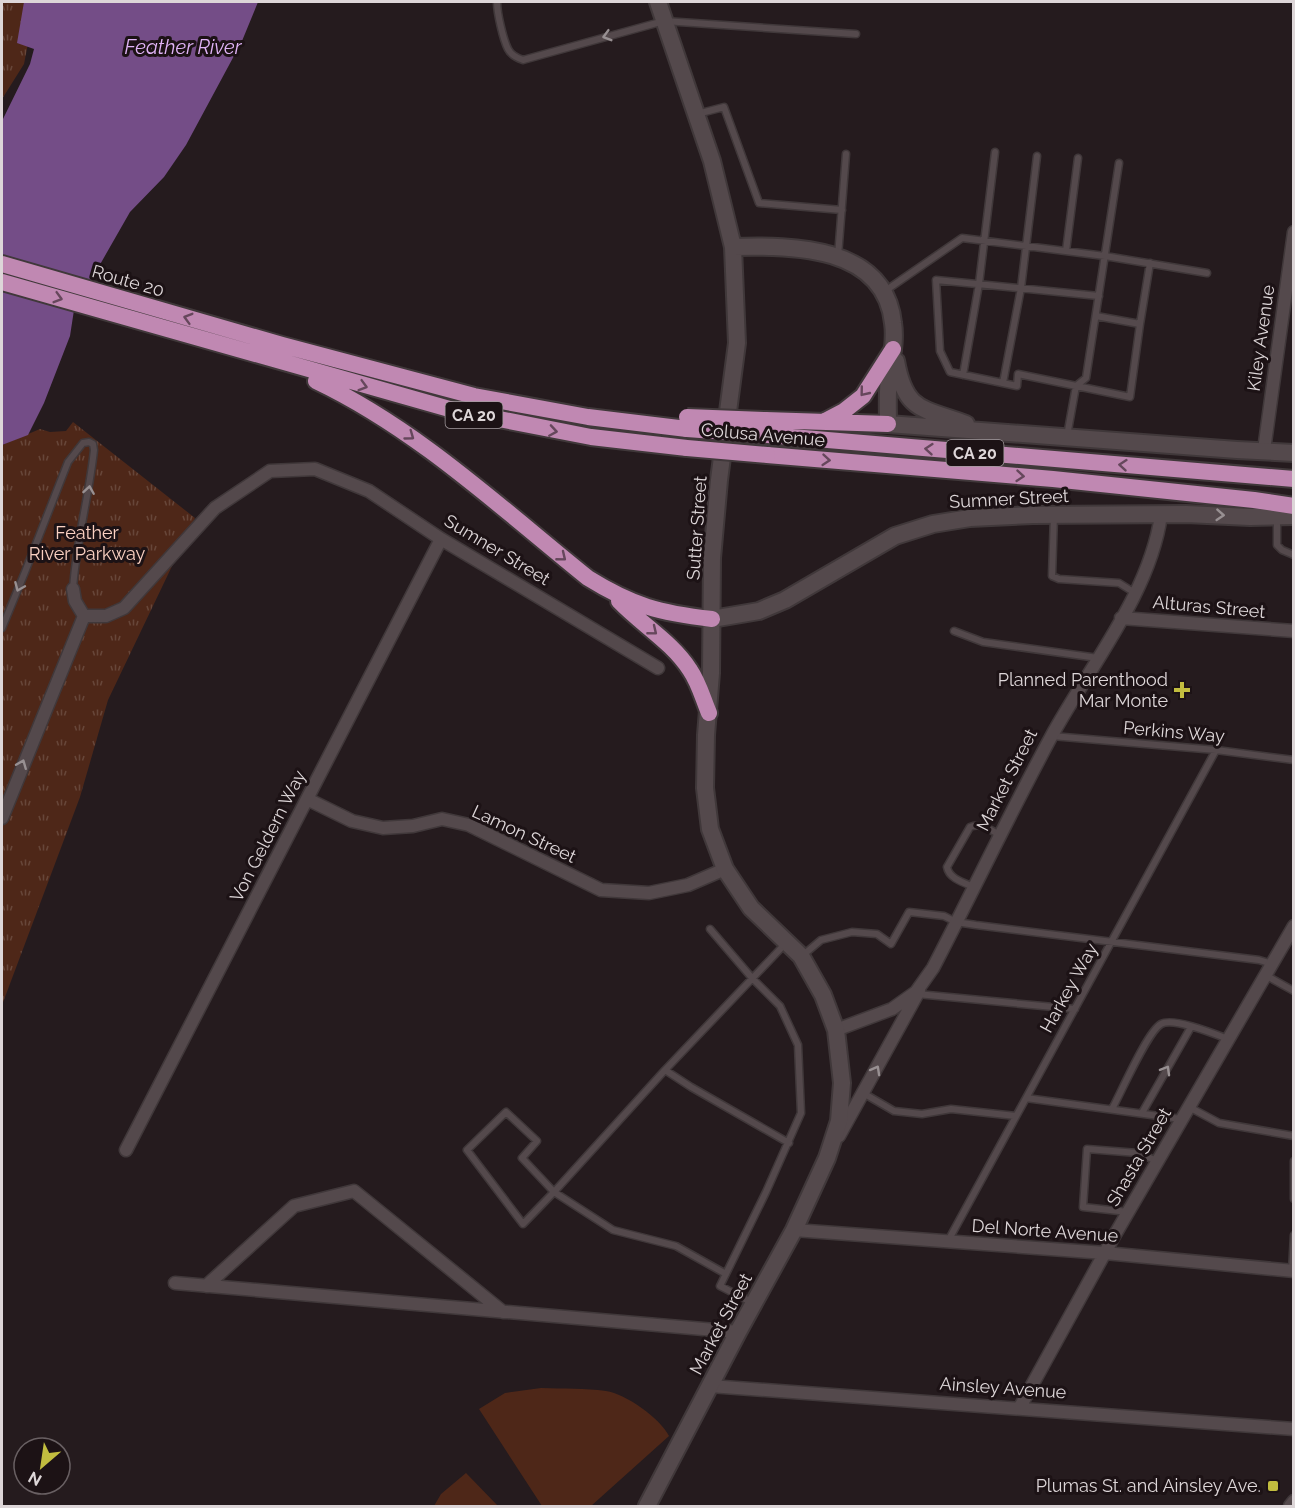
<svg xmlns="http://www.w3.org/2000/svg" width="1295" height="1508" viewBox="0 0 1295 1508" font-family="Raleway,sans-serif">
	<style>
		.grass { fill: #4e2718 }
		.park { fill: url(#park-tufts) }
		.water { fill: #744d87 }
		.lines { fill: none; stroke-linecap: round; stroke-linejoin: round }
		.service-casing { stroke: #40383a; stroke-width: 9 }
		.minor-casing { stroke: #40383a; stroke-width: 15 }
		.secondary-casing { stroke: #40383a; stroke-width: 20 }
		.trunk-casing { stroke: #40383a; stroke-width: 20 }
		.service { stroke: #54494c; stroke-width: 6 }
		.minor { stroke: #54494c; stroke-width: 12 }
		.secondary { stroke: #54494c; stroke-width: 16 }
		.trunk { stroke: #c088b2; stroke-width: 16 }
		.trunk-bridge-casing { stroke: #40383a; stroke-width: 20; stroke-linecap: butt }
		.trunk-bridge { stroke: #c088b2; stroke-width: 16 }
		.oneway { stroke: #989092 }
		.oneway2 { stroke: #66475c }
		.poi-dot { fill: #c2bd3f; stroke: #1c1215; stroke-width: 2 }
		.labels { text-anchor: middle; stroke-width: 6; stroke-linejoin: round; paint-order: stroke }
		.shield { fill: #1c1215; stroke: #a39b9e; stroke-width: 1.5 }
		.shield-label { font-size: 16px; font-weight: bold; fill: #ddd6d8 }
		.street-label { font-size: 18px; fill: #ddd6d8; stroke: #1c1215 }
		.park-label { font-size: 18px; fill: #fbd1c2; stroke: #1c1215 }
		.poi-label { font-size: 18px; fill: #ddd6d8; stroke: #1c1215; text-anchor: end }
		.water-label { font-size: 20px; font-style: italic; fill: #e0b3f7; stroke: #1c1215 }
	</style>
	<defs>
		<pattern id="park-tufts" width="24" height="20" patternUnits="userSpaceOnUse" patternTransform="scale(1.5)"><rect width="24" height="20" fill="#4e2718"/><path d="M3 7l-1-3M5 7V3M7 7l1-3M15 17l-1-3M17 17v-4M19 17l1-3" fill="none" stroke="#674639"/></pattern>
	</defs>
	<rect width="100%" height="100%" fill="#251b1e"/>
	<!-- grass -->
	<path class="grass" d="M541,1388C563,1389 585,1388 606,1391C626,1394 660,1418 669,1436L591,1506H542L479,1409L505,1393Z
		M466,1473L498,1506H434L441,1494Z"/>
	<!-- park -->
	<path class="park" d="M2,2H36L24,64L2,99Z
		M73,422L195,518L108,700L80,797L2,1005V445L40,429L50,432L66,431Z"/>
	<!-- water -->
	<path class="water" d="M24,2H258L242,41L186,145L164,177L130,212L74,310L70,336L44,403L28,435L2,445V121L30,64L34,49L17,43Z"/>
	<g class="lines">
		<defs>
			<path id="service" d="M497,2C497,13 503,39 508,49C511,55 517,58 523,60L664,21L856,34
				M697,114L724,107L759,203L842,210
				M1066,251L1078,158
				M838,256L846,154
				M885,291L962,238L1105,256L1207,273
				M1096,316L1140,324L1130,397L1018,374L1017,386L950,372L940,351L936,280L1099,296
				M1140,324L1150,263
				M963,375L979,284L995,152
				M1003,383L1021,288L1037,156
				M1067,436L1076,386L1086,378L1119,163
				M1054,515L1052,576L1059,579L1119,583L1135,593
				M1277,517V545L1282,550L1294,555
				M2,628L25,572L68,462L83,443L89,442L93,444L94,450C89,497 76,542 73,589
				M954,631L983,642L1098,658
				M1052,736L1216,750L1294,760
				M974,887C965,883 949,879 947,867L970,827C981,822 990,830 1000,835
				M710,929L752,978L780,1006L798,1045L801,1113L766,1192L720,1286L753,1303
				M802,956L821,940L852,932L877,934L891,944L909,912L944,916L956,922L976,925L1259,960L1272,964
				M1265,975L1294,991
				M917,994L1075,1009
				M665,1070L691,1087L789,1143
				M863,1093L894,1111L922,1114L951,1109L1016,1116
				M1026,1098L1181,1119
				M1189,1107L1219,1123L1294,1136
				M1112,1109C1121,1093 1147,1032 1161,1024C1173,1017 1215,1034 1228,1039
				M506,1112L537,1141L522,1158L554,1192L523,1224L467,1150Z
				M1142,1113L1191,1027
				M1294,1161V1199
				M1128,1212L1083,1207L1087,1149L1138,1153L1157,1161
				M948,1241L1216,750
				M1292,1271L1294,1235
				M726,1274L676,1246L613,1230L554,1192L665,1070L785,944"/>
			<path id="minor" d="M1264,450L1294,232
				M73,589L75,601L84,616
				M84,616H106L124,608L215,508L270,471L315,469L369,491L441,539L658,668
				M1121,618L1294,631
				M307,799L352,821L383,828L413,826L442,819L469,825L601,890L649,893L688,885L725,869
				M2,818L84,616
				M836,1030L892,1009L916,992L933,968C973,891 1010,813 1051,737C1089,667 1150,594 1161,515
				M839,1136L919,991
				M126,1150L441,539
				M794,1230L1105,1253L1294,1271
				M175,1283L738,1332
				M206,1286L294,1206L354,1191L503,1312
				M710,1386L1294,1429
				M1020,1407L1113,1238L1294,926
				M1290,1506L1294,1501"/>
			<path id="secondary" d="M733,247C793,245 885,246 893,323C896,341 891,360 889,378C887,393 888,409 888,424L1237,450L1294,453
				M896,361C905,412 923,408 966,424
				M712,619L759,611L785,600L895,536L933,524L970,518L1033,515L1186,514L1250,517L1294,516
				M647,1506L738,1332L794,1230L827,1158L839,1121L842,1083L836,1030L823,995L801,956L751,908L725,869L710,829L705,788L706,735L711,673L712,558L719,480L737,343L733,247L712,161L658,2"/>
			<path id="trunk" d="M2,264L282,345L474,396L588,417L687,429
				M2,282L453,410L591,437L687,448
				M316,381C417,429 501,508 588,578C633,606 660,613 712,619
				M765,420L888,424
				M823,422L844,411L863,396L893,349
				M768,435L1294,479
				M767,455L1053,479L1254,500L1294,506
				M619,601C642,625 672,642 690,670C699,683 703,699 709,713"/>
		</defs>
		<!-- service casing -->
		<use href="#service" class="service-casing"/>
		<!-- minor casing -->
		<use href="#minor" class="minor-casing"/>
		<!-- secondary casing -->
		<use href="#secondary" class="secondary-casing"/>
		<!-- trunk casing -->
		<use href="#trunk" class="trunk-casing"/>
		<!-- service -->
		<use href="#service" class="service"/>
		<!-- minor -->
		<use href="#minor" class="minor"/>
		<!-- secondary -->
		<use href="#secondary" class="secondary"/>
		<!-- trunk -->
		<use href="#trunk" class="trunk"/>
		<defs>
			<path id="trunk-bridge" d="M687,417L765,420
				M687,429L768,435
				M687,448L767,455"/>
		</defs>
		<!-- trunk-bridge casing -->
		<use href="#trunk-bridge" class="trunk-bridge-casing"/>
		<!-- trunk-bridge -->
		<use href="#trunk-bridge" class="trunk-bridge"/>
	</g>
	<!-- one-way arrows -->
	<defs><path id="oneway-chevron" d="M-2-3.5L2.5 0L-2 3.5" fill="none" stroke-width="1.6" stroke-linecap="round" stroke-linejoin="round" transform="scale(1.5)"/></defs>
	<g class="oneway">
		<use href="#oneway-chevron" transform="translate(607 36) rotate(164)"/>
		<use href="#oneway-chevron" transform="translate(89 490) rotate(-81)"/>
		<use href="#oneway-chevron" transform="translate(1220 515) rotate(4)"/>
		<use href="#oneway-chevron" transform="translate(19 587) rotate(113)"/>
		<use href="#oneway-chevron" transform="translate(22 764) rotate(-68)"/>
		<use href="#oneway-chevron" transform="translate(876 1070) rotate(-61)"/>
		<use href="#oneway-chevron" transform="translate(1166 1070) rotate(-60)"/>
	</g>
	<g class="oneway2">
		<use href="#oneway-chevron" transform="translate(58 298) rotate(16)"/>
		<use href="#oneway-chevron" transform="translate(188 318) rotate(-164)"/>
		<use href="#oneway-chevron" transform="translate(363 386) rotate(16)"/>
		<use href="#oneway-chevron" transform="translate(864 392) rotate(129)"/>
		<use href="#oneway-chevron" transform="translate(553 431) rotate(9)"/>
		<use href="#oneway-chevron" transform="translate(410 436) rotate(36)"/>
		<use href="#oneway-chevron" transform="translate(929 449) rotate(-175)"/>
		<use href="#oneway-chevron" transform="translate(826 460) rotate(5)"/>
		<use href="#oneway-chevron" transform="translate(1123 465) rotate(-175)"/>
		<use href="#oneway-chevron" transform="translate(1020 476) rotate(5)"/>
		<use href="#oneway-chevron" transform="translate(562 557) rotate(39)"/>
		<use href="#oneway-chevron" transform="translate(653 631) rotate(39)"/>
	</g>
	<!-- markers -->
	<g class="poi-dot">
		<path d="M1179 681h6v6h6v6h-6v6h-6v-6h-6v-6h6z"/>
		<rect x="1267" y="1480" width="12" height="12" rx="3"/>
	</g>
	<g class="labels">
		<!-- shield labels -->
		<g class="shield">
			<rect x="445.5" y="402" width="57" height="26" rx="4.5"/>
			<rect x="946.5" y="440" width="57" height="26" rx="4.5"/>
		</g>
		<g class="shield-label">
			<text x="474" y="421">CA 20</text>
			<text x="975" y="459">CA 20</text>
		</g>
		<!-- street labels -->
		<g class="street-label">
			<text transform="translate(128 281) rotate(16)" y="6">Route 20</text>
			<text transform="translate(1261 338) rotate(-82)" y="6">Kiley Avenue</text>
			<text transform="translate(763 435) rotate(5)" y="6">Colusa Avenue</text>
			<text transform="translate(1009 499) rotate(-3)" y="6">Sumner Street</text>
			<text transform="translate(697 528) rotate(-86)" y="6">Sutter Street</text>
			<text transform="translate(497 550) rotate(31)" y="6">Sumner Street</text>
			<text transform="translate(1209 607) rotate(5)" y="6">Alturas Street</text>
			<text transform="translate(1174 732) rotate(5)" y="6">Perkins Way</text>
			<text transform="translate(1007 780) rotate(-63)" y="6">Market Street</text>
			<text transform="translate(524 834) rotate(25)" y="6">Lamon Street</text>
			<text transform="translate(268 836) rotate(-63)" y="6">Von Geldern Way</text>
			<text transform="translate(1069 988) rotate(-61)" y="6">Harkey Way</text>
			<text transform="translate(1139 1157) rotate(-60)" y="6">Shasta Street</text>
			<text transform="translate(1045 1231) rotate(4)" y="6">Del Norte Avenue</text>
			<text transform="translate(721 1324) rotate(-62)" y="6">Market Street</text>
			<text transform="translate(1003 1388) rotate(4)" y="6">Ainsley Avenue</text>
		</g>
		<!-- park labels -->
		<g class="park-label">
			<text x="87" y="539">Feather<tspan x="87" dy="21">River Parkway</tspan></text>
		</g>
		<!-- poi labels -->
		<g class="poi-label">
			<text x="1168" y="686">Planned Parenthood<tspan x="1168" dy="21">Mar Monte</tspan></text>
			<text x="1261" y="1492">Plumas St. and Ainsley Ave.</text>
		</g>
		<!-- water labels -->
		<g class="water-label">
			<text x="183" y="54">Feather River</text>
		</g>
	</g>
	<!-- border -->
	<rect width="1295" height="1508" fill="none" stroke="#ddd6d8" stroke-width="6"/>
	<!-- north arrow -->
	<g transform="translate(42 1466) rotate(209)"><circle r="28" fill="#1c1215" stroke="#696063" stroke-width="1.5"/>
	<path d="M0-4.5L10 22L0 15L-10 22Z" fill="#c2bd3f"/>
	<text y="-9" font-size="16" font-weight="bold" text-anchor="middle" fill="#ddd6d8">N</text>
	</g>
</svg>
